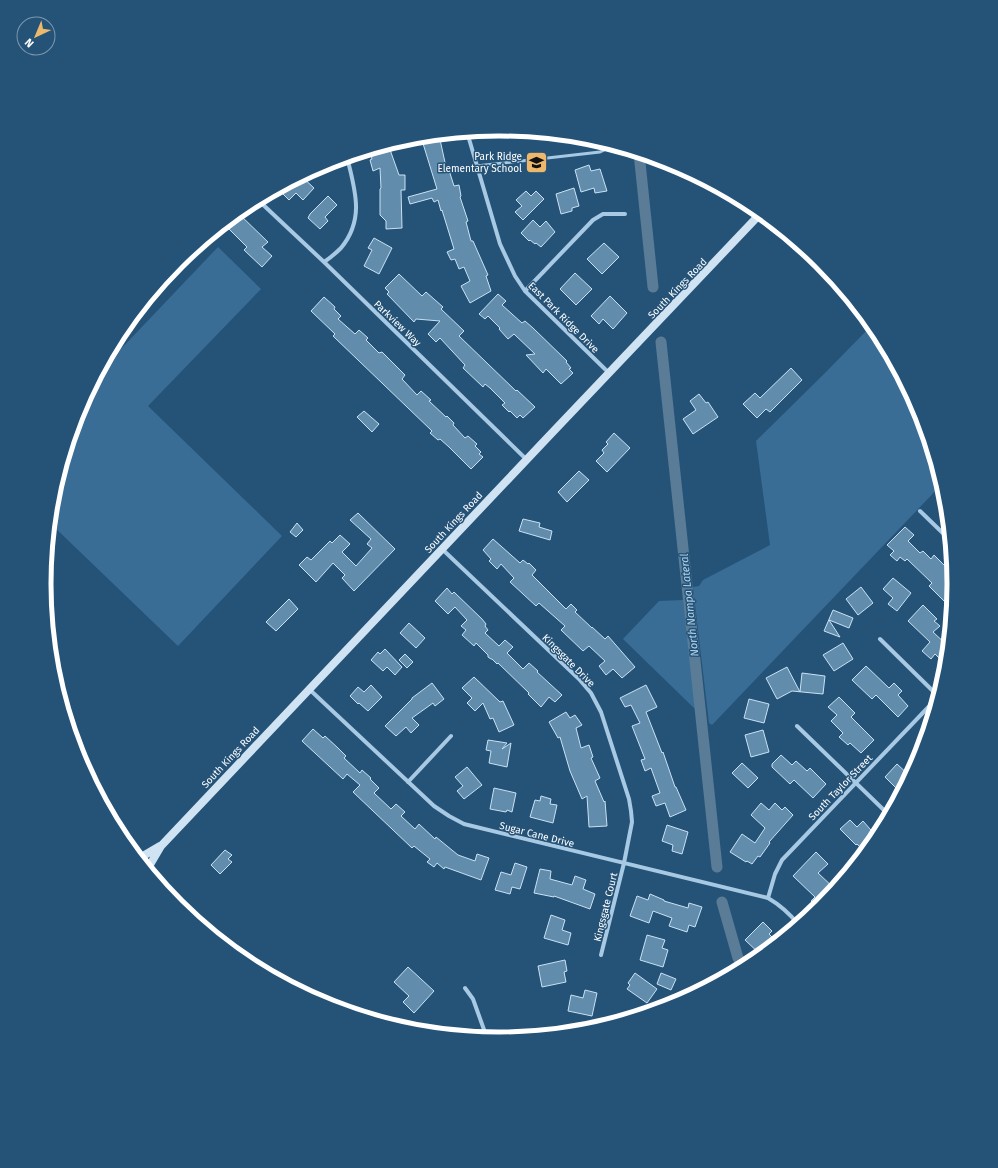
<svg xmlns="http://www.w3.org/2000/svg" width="998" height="1168" viewBox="0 0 998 1168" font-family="'Fira Sans',sans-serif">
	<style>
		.green { fill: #396d95 }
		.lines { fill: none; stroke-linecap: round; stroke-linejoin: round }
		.canal { stroke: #5a7c96; stroke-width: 11 }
		.building { fill: #618cac; stroke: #c9e1f3 }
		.service { stroke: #a7c9e3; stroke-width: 3 }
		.minor { stroke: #a7c9e3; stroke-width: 4 }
		.secondary { stroke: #d0e3f3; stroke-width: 8 }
		.labels { text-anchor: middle; stroke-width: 3; stroke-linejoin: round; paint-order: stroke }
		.poi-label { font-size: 10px; fill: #fff; stroke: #255378; text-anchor: end }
		.street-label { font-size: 10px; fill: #fff; stroke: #255378 }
		.water-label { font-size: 11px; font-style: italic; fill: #b2d3eb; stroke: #255378 }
		.rim { fill: none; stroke: #fff; stroke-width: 5 }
	</style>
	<rect width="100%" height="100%" fill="#255378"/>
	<!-- green -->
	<path class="green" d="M218,247L261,289L148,406L282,536L178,646L50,523L53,495L79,410L100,371Z
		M872,325L877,331L919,410L942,484L712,725L709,723L693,587L699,586L703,580L770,545L756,441L824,374Z
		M683,600L696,710L623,639L659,601Z"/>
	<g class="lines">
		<!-- canal -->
		<path class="canal" d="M639,153L653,287
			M661,342L717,867
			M722,902L738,958L744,967"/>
	</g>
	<!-- building -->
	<path class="building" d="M439,135L446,167H448L454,186L459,185L461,196L460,197L468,221L466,222L471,241H473L488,275L486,276L491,291L470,303L461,286L470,281L464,267L459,269L455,259L451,260L447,252L454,249L442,210L441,211L438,200L434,202L432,198L410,204L408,197L437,189L421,137Z
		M388,144L399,175H405V190H401L402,228L386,229V221L380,215V189L381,188L380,168L373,171L370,160L372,159L370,152L373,151V149Z
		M589,165L591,171L600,169L607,191L595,193L594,188L581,192L575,170Z
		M301,176L314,188L303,200L296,193L289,200L281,192L291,182Z
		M574,188L579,206L572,208V211L561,214L556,194Z
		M526,191L531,196L536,191L544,199L523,220L515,212L522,206L516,200Z
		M328,196L337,205L325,217L328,221L320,229L308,218L310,214Z
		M238,213L268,242L262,247L272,256L262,267L244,250L247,247L224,224Z
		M533,220L540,227L546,221L555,232L541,247L536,243L535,244L530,240L529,241L521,233Z
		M374,238L392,248L379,274L364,266L372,250L368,248Z
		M604,243L619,257L602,274L587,259Z
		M575,273L592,289L576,305L560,289Z
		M399,274L422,296L426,292L443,307L441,309L464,331L459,336L516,391L517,390L535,407L523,418L520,415L517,418L510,411L509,412L502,405L505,403L490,388L485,384L483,387L463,368L465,365L440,338L436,342L428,334L440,321L416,319L414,322L387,294L389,292L385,288Z
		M498,294L506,301L502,305L522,323L525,321L533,328L567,361L566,362L571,368L569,369L573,373L561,384L546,369L543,373L526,355L535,354L514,334L508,339L499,329L500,328L488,316L485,319L479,314Z
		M610,296L627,313L613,329L603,319L599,324L591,316Z
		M324,297L335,307L334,309L341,316L338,319L355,334L359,330L368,338L366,340L379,353L382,352L405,375L402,379L417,395L421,391L431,400L429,401L446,417L447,416L454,423L453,425L465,438L468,436L477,444L475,446L481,452L479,454L483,457L471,469L449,447L440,439L438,440L430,433L432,431L333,336L335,334L311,311Z
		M791,368L802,380L770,412L766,409L757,418L743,404L755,393L760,398Z
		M699,394L706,403L708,402L718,417L693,434L683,419L696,410L690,401Z
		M364,411L379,424L372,432L357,417Z
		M614,433L630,448L607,472L596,461L604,453L602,450L608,444L606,442Z
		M579,471L589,480L567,502L558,492Z
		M358,513L395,549L354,591L342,578L345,575L333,563L316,582L299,565L307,557L311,560L330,541L332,543L340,535L350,544L342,552L356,566L372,548L367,544L371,539L350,520Z
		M523,519L540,523L539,527L552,531L550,540L519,531Z
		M297,523L303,530L296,537L290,532Z
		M905,527L914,535L908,541L920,553L923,551L931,559L934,555L953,574V594L945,602L929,586L932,583L907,559L905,561L900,557L897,561L890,555L894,551L887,545Z
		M493,539L520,563L523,560L528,564L529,563L536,570L532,575L566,609L571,604L577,610L575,612L592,628V627L605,639L608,636L635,667L622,678L613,669L606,675L599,666L605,661L589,646L583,651L561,630L565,626L539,603L536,606L510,582L514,578L501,564L497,569L489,561L491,559L483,550Z
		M893,578L911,593L897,611L888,604L893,598L883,589Z
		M861,587L873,603L858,615L846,599Z
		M447,588L452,594L454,592L482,619L486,624L485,626L488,630L485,633L499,646L505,640L513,647L507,653L523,669L529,663L538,671L537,672L562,695L555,702L549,697L541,707L528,694L529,693L498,663L497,664L492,659H491L488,657V655L476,643L474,646L462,635L466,630L461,626L467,620L455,607L448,614L435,601Z
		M289,599L298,609L276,631L266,622Z
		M923,605L937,619L934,621L940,626L933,632L948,646L946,665L935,654L931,659L922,651L930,642L908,621Z
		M833,610L853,618L849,628L829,620L840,637L824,631Z
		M409,623L425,638L416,648L400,633Z
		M843,643L853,659L834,671L823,655Z
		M385,649L402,667L395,675L387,667L383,671L371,660L378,652L380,654Z
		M405,654L413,662L407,668L399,660Z
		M866,666L889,688L894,683L902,691L898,695L908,706L898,717L876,695L872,699L852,680Z
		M787,667L800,692L802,673L825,676L823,694L792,691L777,699L766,678Z
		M474,677L500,702L503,701L514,725L499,732L493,718L490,719L483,703L475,711L467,703L472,698L462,688Z
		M432,683L444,699L435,706L433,703L412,718L419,725L411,733L406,727L396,736L385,726L412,699V698Z
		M371,685L382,697L368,711L359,703L358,704L350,696L358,687L364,692Z
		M646,685L657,707L646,712L662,753L663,752L675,787H676L686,810L670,817L665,803L656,806L652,796L660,793L651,768L645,771L641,760L645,759L632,726L640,723L631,705L625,707L620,698Z
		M839,697L855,713L851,717L874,740L861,753L850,743L848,745L839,737L843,733L831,721L837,715L828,707Z
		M749,699L769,704L764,723L744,718Z
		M566,712L570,718L575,715L582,725L576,728L581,748L589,745L593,757L591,758L600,778L595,781L604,802L605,801L607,826L589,827L587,796L582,799L570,771L560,737L558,738L549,722Z
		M313,729L323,738L325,736L338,748L346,756L344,758L360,773L362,770L371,778L370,779L379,788L374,793L391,809L396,804L405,812L401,816L415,829L419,824L435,839L436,837L458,855L475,861L477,854L489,858L481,880L445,867L444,869L437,863L434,867L427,862L430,859L414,846L412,848L353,792L360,785L347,774L343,779L302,741Z
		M763,730L769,752L751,757L745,735Z
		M488,740L507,743L502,749L511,743L507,767L489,763L491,751L486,750Z
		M781,755L792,765L796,761L807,771L810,768L826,784L813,798L794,780L790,784L772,767V764Z
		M742,763L758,778L748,788L732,773Z
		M897,764L910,776L901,793L885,777Z
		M467,767L482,785L464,799L457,791L463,786L455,777Z
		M494,788L516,793L512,812L507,810L506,812L490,809Z
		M541,796L551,799L550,804L557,805L553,823L530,817L535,800L540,801Z
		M761,803L769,810L775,803L782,810L785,807L793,815L769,842L770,843L760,857L758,856L752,864L747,861L746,862L730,852L742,834L755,843L765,828L751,815Z
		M850,820L857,827L863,821L877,837L865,852L857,844L856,845L840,829Z
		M667,825L688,832L682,854L672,851L673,845L662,841Z
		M225,850L232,855L228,859L232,862L220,874L211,865Z
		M816,852L828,864L818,873L835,889L818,908L811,901L815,897L793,876Z
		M515,863L527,867L520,889L512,887L510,894L495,890L501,872L511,875Z
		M540,869L551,871L550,879L572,885L575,876L586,880L583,889L595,894L590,909L554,896V897L534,893Z
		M650,894L664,900V901L688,908L689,903L702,907L695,927L689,925L687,932L669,926L672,918L653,911L649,923L630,916L637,896L648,900Z
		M551,915L565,920L562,930L571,933L568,945L544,938Z
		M763,922L772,931L769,934L777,942L761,955L745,940Z
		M647,935L665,940L662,948L668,950L663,967L640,960Z
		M565,960L567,971L564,972L566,982L542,987L538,966Z
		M408,967L434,991L414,1013L403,1002L409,996L394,982Z
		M635,973L657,989L647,1003L627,989L630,985L628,983Z
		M661,973L676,979L671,990L657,984Z
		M585,990L597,993L592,1016L568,1011L571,995L583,998Z"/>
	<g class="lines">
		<!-- service -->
		<path class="service" d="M476,166L600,152L611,147L612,145"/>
		<!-- minor -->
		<path class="minor" d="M467,132L500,244L515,276L525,291L609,373
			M258,200L324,262L526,459
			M324,262C330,258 336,253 341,248C365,219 355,190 347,157
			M525,291L593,220L603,214H625
			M920,511L950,540
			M442,549L579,679L591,693L601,712L629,799L631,811L632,822L624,863L601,955
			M880,639L938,696
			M309,689L434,806L449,816L464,824L768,898C780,905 789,913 798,924
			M797,726L889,815
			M408,782L451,736
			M768,898L775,874L782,860L938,697
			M465,988L473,999L487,1038"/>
		<!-- secondary -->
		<path class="secondary" d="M139,860L143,856L160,846
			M146,868L151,863L161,846L549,436L761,213"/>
	</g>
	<!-- icons -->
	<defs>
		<symbol id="school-square" viewBox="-11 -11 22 22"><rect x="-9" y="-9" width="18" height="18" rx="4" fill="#ecb86c" stroke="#255378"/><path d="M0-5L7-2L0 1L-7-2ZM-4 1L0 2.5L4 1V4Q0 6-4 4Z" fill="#111"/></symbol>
	</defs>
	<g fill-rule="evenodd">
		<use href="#school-square" x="524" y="150" width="25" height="25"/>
	</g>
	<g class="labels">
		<!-- poi labels -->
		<g class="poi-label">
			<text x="522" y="160">Park Ridge<tspan x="522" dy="12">Elementary School</tspan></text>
		</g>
		<!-- street labels -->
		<g class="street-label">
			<text transform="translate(677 288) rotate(-46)" y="4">South Kings Road</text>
			<text transform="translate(564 317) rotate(45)" y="4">East Park Ridge Drive</text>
			<text transform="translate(398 323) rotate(44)" y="4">Parkview Way</text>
			<text transform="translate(453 522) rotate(-47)" y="4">South Kings Road</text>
			<text transform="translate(569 660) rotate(45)" y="4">Kingsgate Drive</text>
			<text transform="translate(230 757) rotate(-47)" y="4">South Kings Road</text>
			<text transform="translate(840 787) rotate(-46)" y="4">South Taylor Street</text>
			<text transform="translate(537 834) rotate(14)" y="4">Sugar Cane Drive</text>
			<text transform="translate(605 907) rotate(-76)" y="4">Kingsgate Court</text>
		</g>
		<!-- water labels -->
		<g class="water-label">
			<text transform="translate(689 605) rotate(-96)" y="4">North Nampa Lateral</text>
		</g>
	</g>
	<!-- crop -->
	<path d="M0 0H998V1168H0ZM51 584a448 448 0 1 1 896 0a448 448 0 1 1-896 0Z" fill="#255378" fill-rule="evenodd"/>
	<path class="rim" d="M51 584a448 448 0 1 1 896 0a448 448 0 1 1-896 0Z"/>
	<!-- north arrow -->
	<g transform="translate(36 36) rotate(224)"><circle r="19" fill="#255378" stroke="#7c98ae"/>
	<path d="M0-3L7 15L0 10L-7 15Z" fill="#ecb86c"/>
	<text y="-6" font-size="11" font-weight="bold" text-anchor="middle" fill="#ffffff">N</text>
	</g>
</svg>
